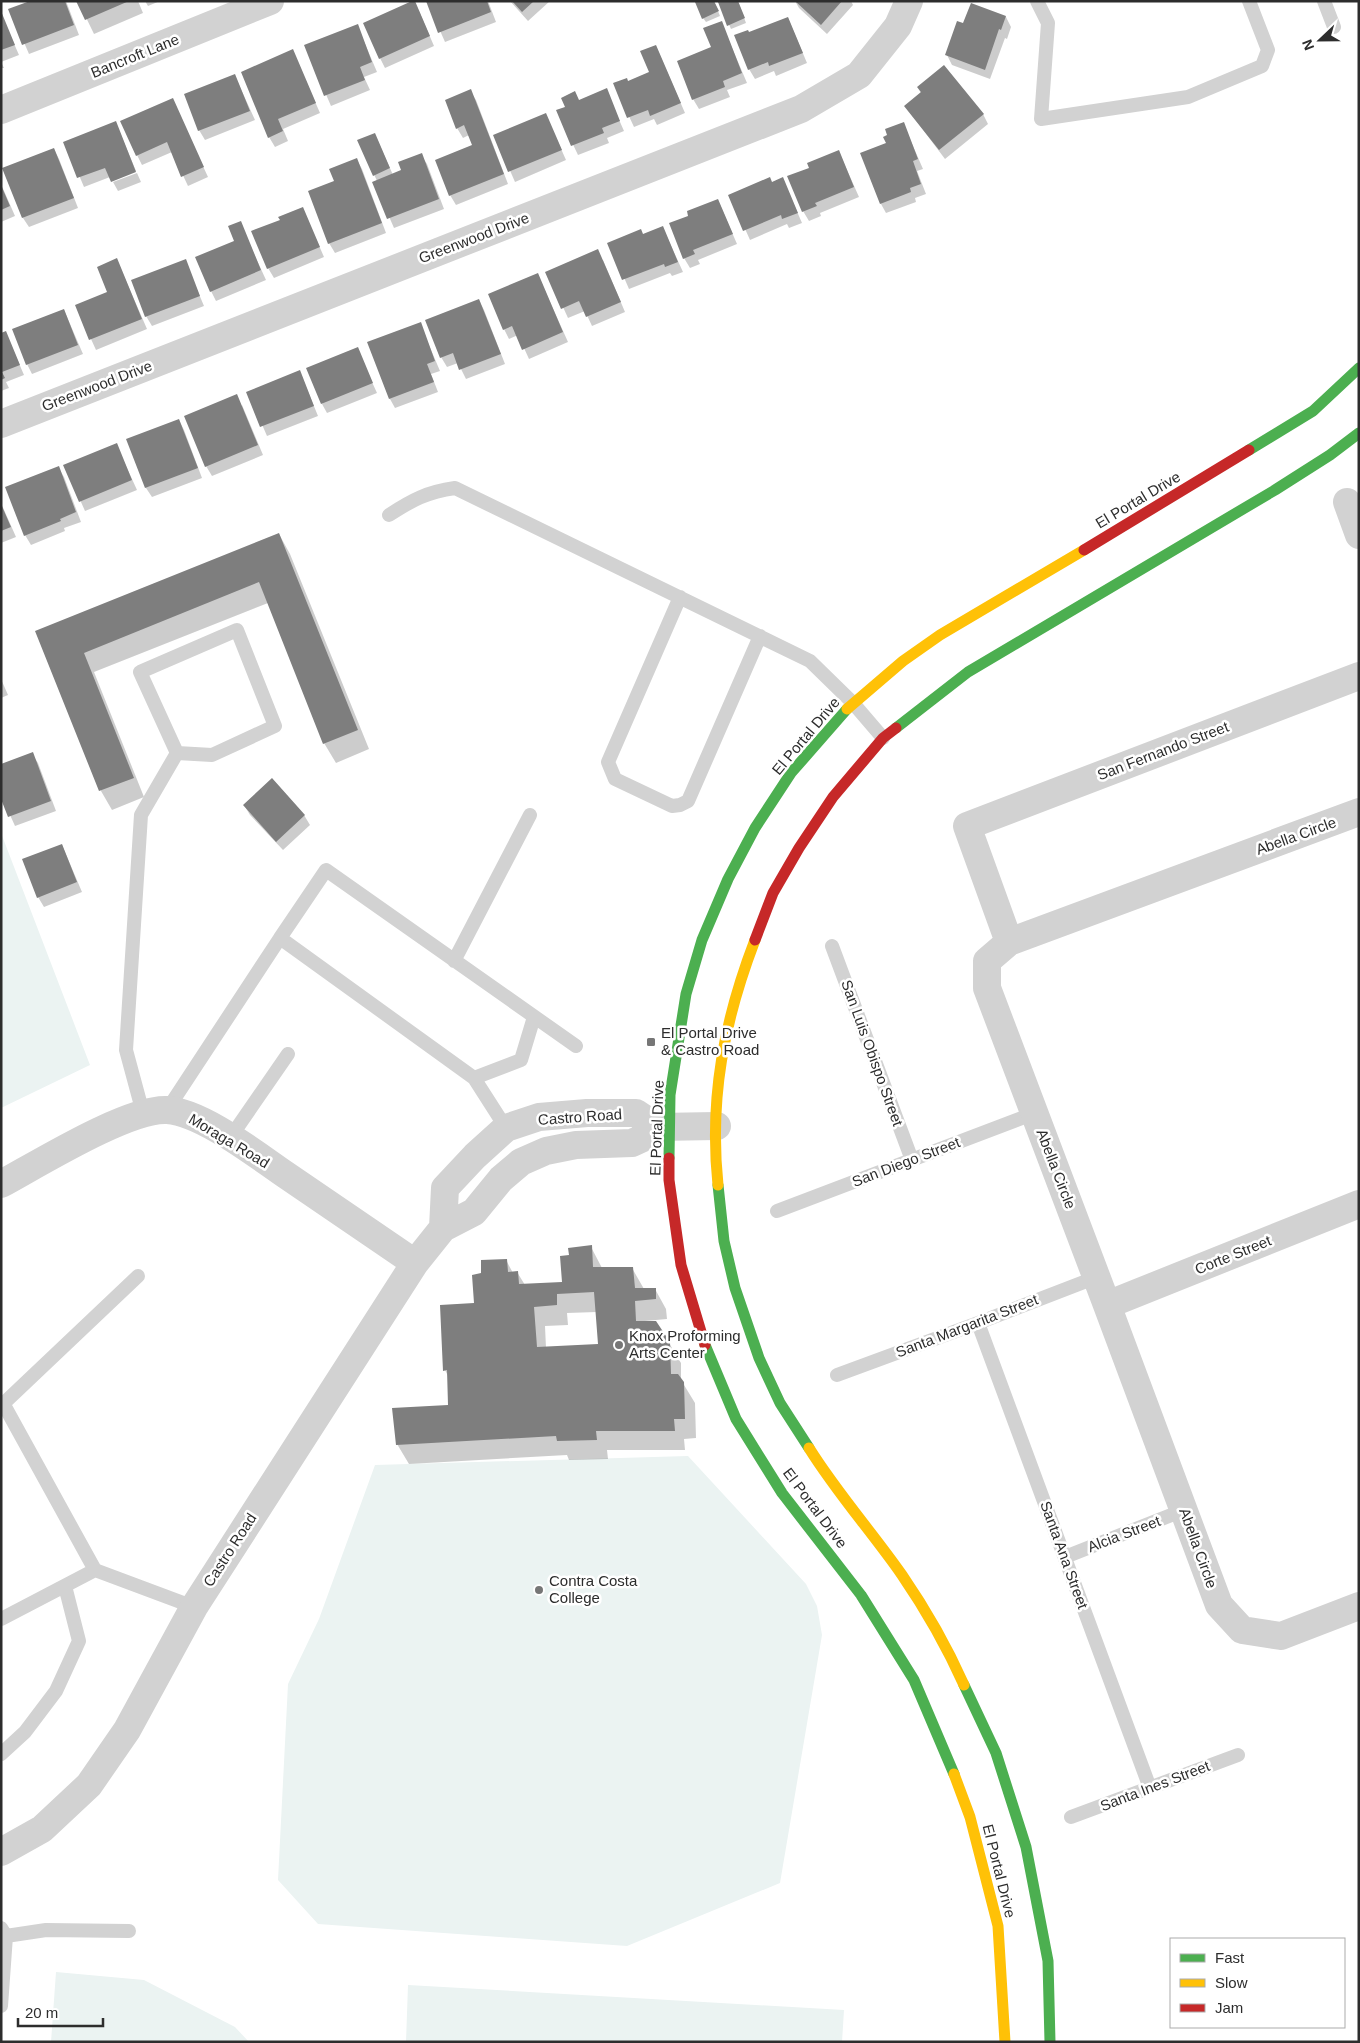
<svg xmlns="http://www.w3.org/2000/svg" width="1360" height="2043" viewBox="0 0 1360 2043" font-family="Helvetica,sans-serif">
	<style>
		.green { fill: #ebf3f2 }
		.shadow { fill: #0003; fill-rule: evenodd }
		.building { fill: #7e7e7e; fill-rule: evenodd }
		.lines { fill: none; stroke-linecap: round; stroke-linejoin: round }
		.lane { stroke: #d2d2d2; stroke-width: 14 }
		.street { stroke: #d2d2d2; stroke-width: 28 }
		.fast { stroke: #4caf50; stroke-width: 11 }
		.slow { stroke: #ffc107; stroke-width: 11 }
		.jam { stroke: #c62828; stroke-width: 11 }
		.poi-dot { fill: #767676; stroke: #fff; stroke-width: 2 }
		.labels { text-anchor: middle; stroke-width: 5; stroke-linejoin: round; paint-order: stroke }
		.street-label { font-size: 15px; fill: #2d2d2d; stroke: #fff }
		.poi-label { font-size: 15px; fill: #2d2d2d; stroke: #fff; text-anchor: start }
	</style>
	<rect width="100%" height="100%" fill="#fff"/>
	<!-- green -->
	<path class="green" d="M1,833L90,1065L1,1108Z
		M688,1456L806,1584L817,1606L822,1635L780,1883L627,1946L318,1924L278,1880L288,1684L319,1619L375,1465Z
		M56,1972L144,1980L235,2027L249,2042H51Z
		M408,1985L844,2010L842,2042H406Z"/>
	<!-- shadow -->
	<path class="shadow" d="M33,1H66L79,35L29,54L10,10Z
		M78,1H138L143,13L94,34Z
		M145,1H160L148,6Z
		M427,1H488L496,22L445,42Z
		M510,1H550L528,21Z
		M714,1L720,16L706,22L703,18Z
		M722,1H738L746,23L731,29L719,2Z
		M795,1H851L853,5L827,34L799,8Z
		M971,5L1006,17L1011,27L1007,39L1005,38L990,79L952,65L947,55L964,25Z
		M419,11L434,46L385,68L380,58Z
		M1,14L19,55L1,62L4,68H1Z
		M788,18L807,63L776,76L774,71L755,79L749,69L748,34Z
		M721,22L747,83L727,90L730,97L699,109L693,99Z
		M357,25L377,72L364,77L370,90L331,106L305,46Z
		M656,46L685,113L657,125L654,119L634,127L614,84L628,82L650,73Z
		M293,51L320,113L283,129L288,141L275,147L269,137Z
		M235,76L255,120L205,140L199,130Z
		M918,88L983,114L988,124L945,159L905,106L921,93Z
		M606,90L624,131L607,138L609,143L578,155L557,111Z
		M470,91L476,100L508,184L456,205L450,195L473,146L469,135L463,138L457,128Z
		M172,99L208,177L188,186L172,152L142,165L137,155Z
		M546,115L566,160L515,182L495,136Z
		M116,123L136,171L112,180L110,177L84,187L65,142Z
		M903,123L923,169L917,171L926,194L915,198L916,202L886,213L881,204L887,144Z
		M377,139L393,175L403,171L421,155L427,164L444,209L394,228L374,182L377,181L359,141Z
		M54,149L59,159L78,208L29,227L23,218Z
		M839,152L859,197L820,213L821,216L809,221L803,211L810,168Z
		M357,160L362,169L386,233L335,253L329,243L336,182Z
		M137,173L141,182L118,191L113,182Z
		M783,179L802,223L789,228L787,224L750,240L730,195Z
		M1,184L15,216L1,222Z
		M718,200L737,244L698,260L700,264L690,268L684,258L690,216Z
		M303,209L324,257L274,278L268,268Z
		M240,223L266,280L216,301L211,291L236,242Z
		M663,228L683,272L672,276L670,273L629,289L609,243L643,236Z
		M117,260L147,329L96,350L76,306L109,293Z
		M603,260L625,312L592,326L585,311L568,318L547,272Z
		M185,261L204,306L152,326L146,316Z
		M538,275L568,342L529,359L518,335L509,339L504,329Z
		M479,300L484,310L505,364L466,379L458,363L447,367L441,357Z
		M64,310L83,354L32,374L27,364Z
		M420,324L440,371L431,374L438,392L395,408L390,399L369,343Z
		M6,333L24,375L6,382L9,388L1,391V334Z
		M357,349L377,393L327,413L322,404Z
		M300,372L318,416L267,436L248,392Z
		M242,405L263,455L212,476L206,466Z
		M179,420L184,430L202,478L152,497L146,488L128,439Z
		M116,444L137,490L85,511L65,466Z
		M58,467L64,477L81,522L64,528L65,531L31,545L25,535Z
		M1,503L16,537L1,543Z
		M279,534L290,554L369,749L336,763L324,743L268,603L94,672L144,797L112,810L101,791L37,631Z
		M1,679L8,695L1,698Z
		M32,754L38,763L56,811L15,826L1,795Z
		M244,805L304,815L310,825L283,850L250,815Z
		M62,845L82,892L44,907L38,897Z
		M591,1247L602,1268H632L644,1289H655L666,1309L667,1319L645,1321V1323L669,1343L681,1363V1380L695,1403L696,1438L684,1439L685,1450H607L608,1459L569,1460L567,1455L409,1464L397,1444L450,1406L449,1378L445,1370L475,1304L483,1274L506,1260L513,1273L517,1272L525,1285L563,1283L570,1256ZM597,1312L599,1345L546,1348L545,1326L568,1325L567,1313Z"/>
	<!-- building -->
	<path class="building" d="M30,1H65L74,25L22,45L8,9Z
		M76,1H129L85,20Z
		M412,1H415L430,36L379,59L363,23Z
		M426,1H487L491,12L438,33Z
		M512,1H534L522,12Z
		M698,1H714L719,11L702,19L695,2Z
		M738,1L745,18L727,26L718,2Z
		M795,1H842L821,25Z
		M971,3L1006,16L1001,30L999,29L985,70L945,55L957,21L963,23Z
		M1,11L15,45L1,50Z
		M788,17L803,53L769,66L768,62L748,70L734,35L748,30L749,32Z
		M722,21L742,73L723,81L725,87L692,100L677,61L711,47L703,28Z
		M358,24L372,62L360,67L365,80L324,96L304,45Z
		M656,45L681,103L650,116L648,110L627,118L613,83L627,78L628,81L649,72L640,51Z
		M293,49L316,103L278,119L283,131L268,138L241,72Z
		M944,65L984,114L939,150L904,106L921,92L917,87Z
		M235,74L250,111L198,131L184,94Z
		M607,88L620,121L602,128L604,133L571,146L556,110L565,107L561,98L575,91L579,100Z
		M471,89L504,174L449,196L435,160L472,145L464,125L456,129L445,100Z
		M173,98L204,167L181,177L167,142L136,156L120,121Z
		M546,113L562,150L508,172L493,135Z
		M116,121L136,172L111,182L105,168L77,178L63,142Z
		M904,122L918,159L913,161L921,184L910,188L911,192L880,204L860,153L886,143L883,137L887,135L885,129Z
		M375,133L390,168L373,176L357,140Z
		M54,148L74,198L22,218L2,168Z
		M839,150L854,187L815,203L817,206L802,212L787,176L809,168L807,163Z
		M422,153L439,199L387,219L372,182L401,170L398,162Z
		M357,158L382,223L328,244L308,191L334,181L329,169Z
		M770,177L772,182L783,177L798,213L782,219L781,215L743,231L728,195Z
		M1,185L10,206L1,210Z
		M718,199L733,234L693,250L695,254L683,259L669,223L688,216L687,211Z
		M303,207L320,247L267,269L251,231L280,220L278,217Z
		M241,221L261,270L210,292L195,257L234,241L228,226Z
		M663,226L678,262L665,267L664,264L622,280L607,243L641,229L643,234Z
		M598,249L621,302L586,317L579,301L561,309L545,272Z
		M117,258L142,319L89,340L75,305L107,292L97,267Z
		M186,259L200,296L145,317L131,280Z
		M538,273L563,332L522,350L512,326L503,330L488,294Z
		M479,299L501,354L459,370L453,353L440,358L425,320Z
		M64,309L78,345L26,365L12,329Z
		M421,322L435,361L427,364L434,382L389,399L367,342Z
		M6,331L20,365L2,372L5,378L1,380V333Z
		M358,347L373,383L321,404L306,368Z
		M300,370L314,406L260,427L246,392Z
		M237,394L258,445L205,467L184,416Z
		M179,419L198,468L145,488L126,439Z
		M117,443L132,480L79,502L63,465Z
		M59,466L76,512L60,519L61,521L24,536L5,487Z
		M1,504L11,527L1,531Z
		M279,533L358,730L323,744L259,582L84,653L134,778L99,791L35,631Z
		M33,752L51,801L8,817L1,799V764Z
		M272,778L305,815L276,842L243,805Z
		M62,844L77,882L37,898L22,859Z
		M592,1245L593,1267H633L635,1288H656V1299L635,1301L636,1321H656L670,1342L671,1374H678L684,1382L685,1419H674L675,1431H596L597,1440L557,1441L556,1436L396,1445L392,1408L448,1405L447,1370L443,1371L440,1305L474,1303L472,1275L481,1273V1260L507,1259L508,1272L518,1271L519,1284L562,1282L560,1256L569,1255L568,1248ZM594,1292L598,1344L537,1347L534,1307L557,1305V1294Z"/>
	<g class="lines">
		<!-- lane -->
		<path class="lane" d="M1037,1L1048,23L1041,119L1188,97L1262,66L1268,50L1249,1
			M1324,1L1334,27
			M389,515C412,500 427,492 455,488L810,661L853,703L883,738
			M680,597L608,762L615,779L672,806L680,805L688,801L760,636
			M832,946L912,1160
			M454,961L530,815
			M474,1078L521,1060L534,1017
			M167,1110L280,938
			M143,1113L126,1050L141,815L177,753L140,672L237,630L275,726L212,755L177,753
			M506,1128L474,1078L280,938L326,870L576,1046
			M230,1138L288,1054
			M777,1211L1035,1113
			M978,1323L1150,1788
			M837,1375L978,1323L1097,1277
			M4,1405L95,1570
			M1,1406L138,1276
			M1065,1557L1184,1510
			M1,1619L95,1570L194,1607
			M1,1754L25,1732L56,1691L79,1641L65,1586
			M1071,1817L1238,1755
			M1,1928L6,1936L1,2006
			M6,1936L46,1930L129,1931"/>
		<!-- street -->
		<path class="street" d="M1,110L270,1
			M1,424L801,109L859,75L898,26L909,1
			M1347,502L1359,535
			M1359,812L1009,942L987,961V988L1107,1305L1219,1605L1242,1630L1281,1636L1359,1606
			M1009,942L967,826L1359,676
			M1,1184C38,1164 128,1108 167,1110C201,1112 254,1153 283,1173C327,1203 371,1233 415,1263
			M443,1228L445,1188L475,1156L506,1128L539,1117L587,1113H636L657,1127L717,1126
			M1107,1305L1359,1204
			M1,1852L42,1829L89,1785L127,1730L194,1607L415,1263L443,1228L474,1212L501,1179L521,1162L546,1151L576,1145L632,1143L645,1137L657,1127"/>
		<!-- fast -->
		<path class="fast" d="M1249,450L1313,411L1359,368
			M896,728L968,672L1275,490L1330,455L1359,433
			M669,1158L670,1095L686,994L702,940L728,879L755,828L791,773L847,709
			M718,1185L724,1241L735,1288L759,1358L780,1403L809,1448
			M705,1345L736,1419L782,1493L861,1595L914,1680L954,1774
			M964,1685L996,1753L1026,1847L1048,1961L1050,2042"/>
		<!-- slow -->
		<path class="slow" d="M847,709L903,661L940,635L1084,550
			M718,1185C709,1098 724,1021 755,940
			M809,1448C837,1493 872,1532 902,1575C926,1610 947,1647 964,1685
			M954,1774L970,1817L998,1926L1005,2042"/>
		<!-- jam -->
		<path class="jam" d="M1084,550L1249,450
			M755,940L773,893L799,848L833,797L883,738L896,728
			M669,1158V1180L681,1265L705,1345"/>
	</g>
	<!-- markers -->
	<g class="poi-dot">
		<rect x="646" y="1037" width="10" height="10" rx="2.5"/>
		<circle cx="619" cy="1345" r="5"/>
		<circle cx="539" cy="1590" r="5"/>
	</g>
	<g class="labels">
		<!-- street labels -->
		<g class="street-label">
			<text transform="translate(135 56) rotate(-22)" y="5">Bancroft Lane</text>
			<text transform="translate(474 238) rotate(-21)" y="5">Greenwood Drive</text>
			<text transform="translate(97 386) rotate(-21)" y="5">Greenwood Drive</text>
			<text transform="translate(1138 500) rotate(-31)" y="5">El Portal Drive</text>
			<text transform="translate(806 736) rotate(-50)" y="5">El Portal Drive</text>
			<text transform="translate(1163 751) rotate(-21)" y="5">San Fernando Street</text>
			<text transform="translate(1296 836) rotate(-20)" y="5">Abella Circle</text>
			<text transform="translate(872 1053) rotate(70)" y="5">San Luis Obispo Street</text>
			<text transform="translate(580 1117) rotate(-4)" y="5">Castro Road</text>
			<text transform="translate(657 1128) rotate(-88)" y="5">El Portal Drive</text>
			<text transform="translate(229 1141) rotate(31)" y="5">Moraga Road</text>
			<text transform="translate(906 1162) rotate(-21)" y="5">San Diego Street</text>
			<text transform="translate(1056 1169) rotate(69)" y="5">Abella Circle</text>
			<text transform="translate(1233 1255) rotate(-22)" y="5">Corte Street</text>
			<text transform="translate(967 1326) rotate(-21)" y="5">Santa Margarita Street</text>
			<text transform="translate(815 1508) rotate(53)" y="5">El Portal Drive</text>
			<text transform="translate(1124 1534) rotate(-21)" y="5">Alcia Street</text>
			<text transform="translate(1198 1548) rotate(70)" y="5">Abella Circle</text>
			<text transform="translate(230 1550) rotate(-57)" y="5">Castro Road</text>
			<text transform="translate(1064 1555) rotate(70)" y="5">Santa Ana Street</text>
			<text transform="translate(1155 1786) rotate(-21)" y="5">Santa Ines Street</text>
			<text transform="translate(999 1871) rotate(76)" y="5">El Portal Drive</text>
		</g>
		<!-- poi labels -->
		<g class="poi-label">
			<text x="661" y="1038">El Portal Drive<tspan x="661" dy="17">&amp; Castro Road</tspan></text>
			<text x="629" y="1341">Knox Proforming<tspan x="629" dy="17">Arts Center</tspan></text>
			<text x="549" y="1586">Contra Costa<tspan x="549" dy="17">College</tspan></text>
		</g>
	</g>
	<!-- border -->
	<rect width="1360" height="2043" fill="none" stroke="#2d2d2d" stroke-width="5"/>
	<!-- legend -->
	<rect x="1170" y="1938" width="175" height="90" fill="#ffffff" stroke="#ababab"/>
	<rect x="1180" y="1954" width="25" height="8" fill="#4caf50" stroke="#ababab"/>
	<text x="1215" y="1963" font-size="15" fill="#2d2d2d">Fast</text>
	<rect x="1180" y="1979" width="25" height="8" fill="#ffc107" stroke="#ababab"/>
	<text x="1215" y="1988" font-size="15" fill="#2d2d2d">Slow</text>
	<rect x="1180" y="2004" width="25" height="8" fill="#c62828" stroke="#ababab"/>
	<text x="1215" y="2013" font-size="15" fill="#2d2d2d">Jam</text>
	<!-- north arrow -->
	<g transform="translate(1320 40) rotate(248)" stroke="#ffffff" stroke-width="4" paint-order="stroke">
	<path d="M0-4L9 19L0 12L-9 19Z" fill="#2d2d2d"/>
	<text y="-8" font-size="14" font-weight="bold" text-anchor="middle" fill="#2d2d2d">N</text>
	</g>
	<!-- scale -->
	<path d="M18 2018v8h85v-8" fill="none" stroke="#2d2d2d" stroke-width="2.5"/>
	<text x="25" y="2018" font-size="15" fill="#2d2d2d" stroke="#ffffff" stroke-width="4" paint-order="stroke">20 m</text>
</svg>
